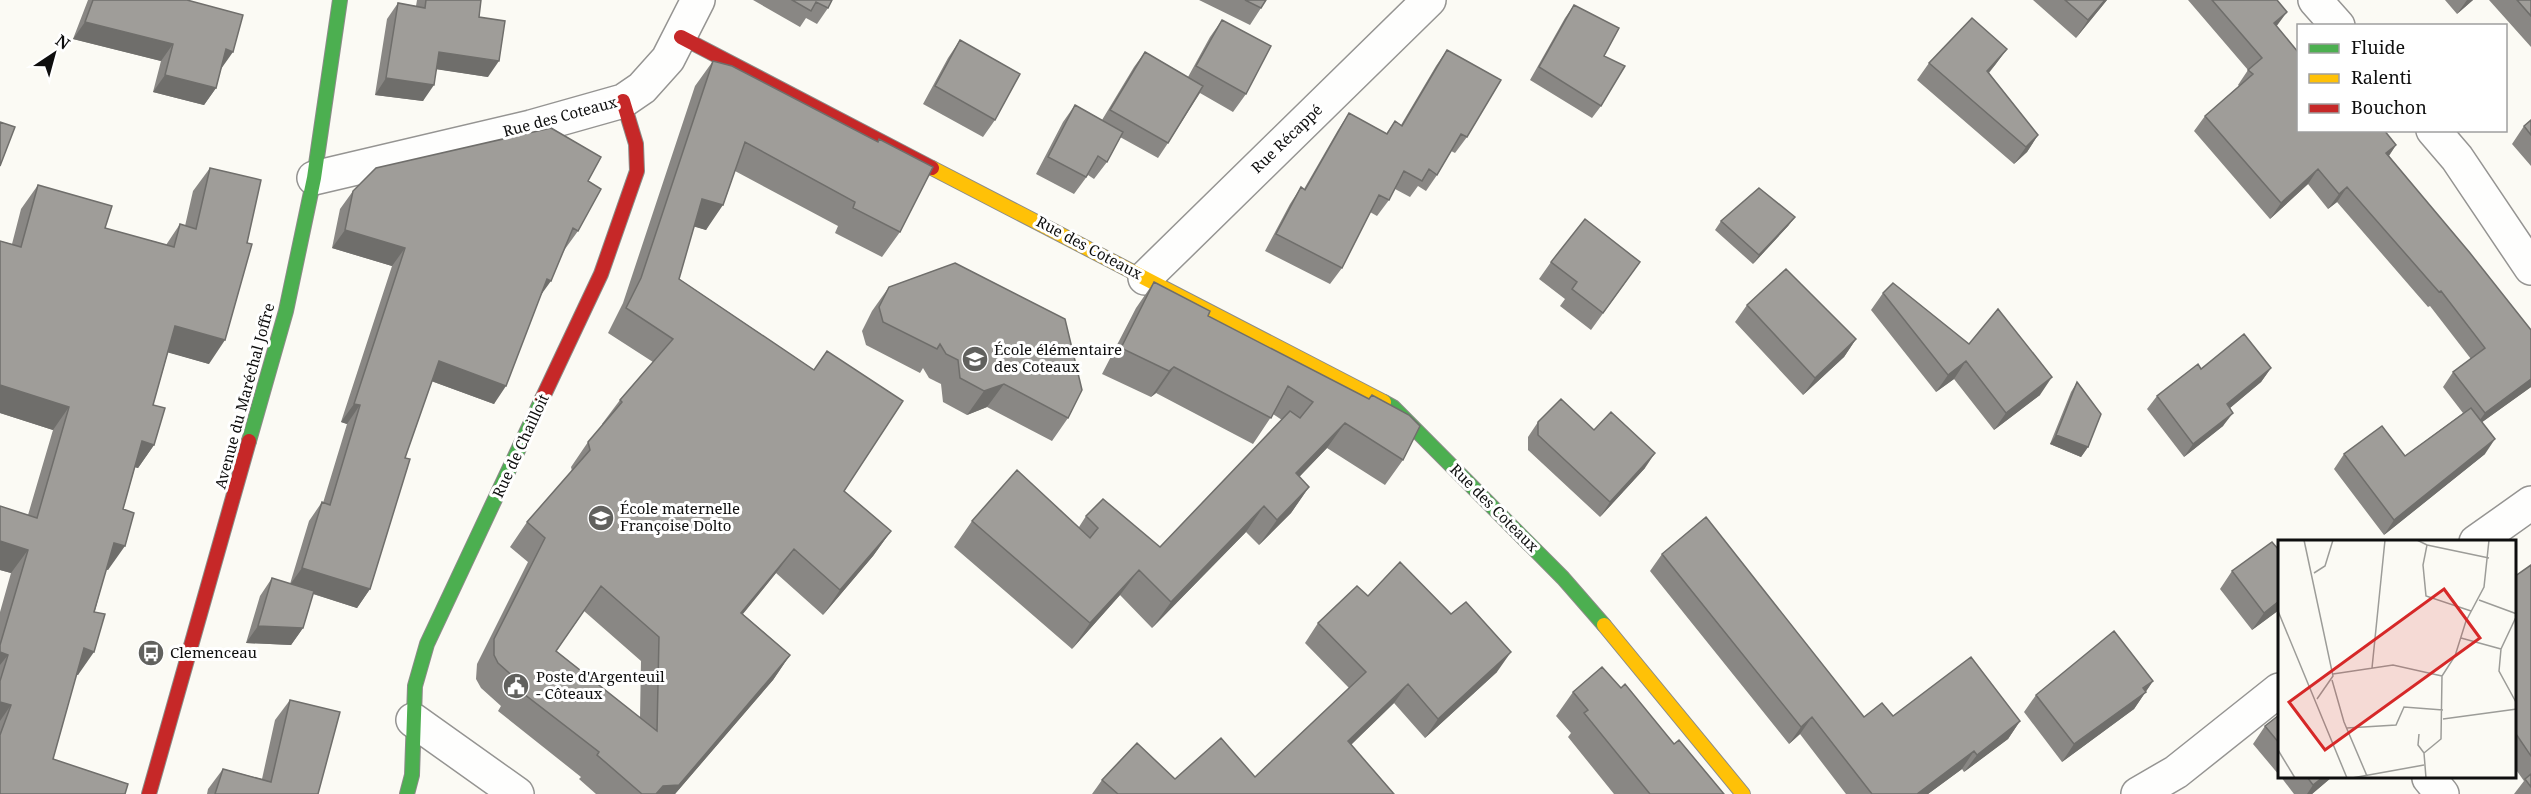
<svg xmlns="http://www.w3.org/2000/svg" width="2531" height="794" viewBox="0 0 2531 794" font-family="'Noto Serif',serif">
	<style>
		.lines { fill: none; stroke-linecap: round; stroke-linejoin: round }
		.street-casing { stroke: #959492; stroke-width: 36 }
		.fast-casing { stroke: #8b8b88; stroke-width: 16 }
		.slow-casing { stroke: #8b8b88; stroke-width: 16 }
		.jam-casing { stroke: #8b8b88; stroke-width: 16 }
		.street { stroke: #fefefd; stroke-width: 33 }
		.fast { stroke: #4caf50; stroke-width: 14 }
		.slow { stroke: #ffc107; stroke-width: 14 }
		.jam { stroke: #c62828; stroke-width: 14 }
		.wall { fill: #898784; fill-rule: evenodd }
		.shaded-wall { fill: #6f6e6b }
		.building { fill: #9f9d99; stroke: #6f6e6b; stroke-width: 1.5; fill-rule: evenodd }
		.labels { text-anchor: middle; stroke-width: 6; stroke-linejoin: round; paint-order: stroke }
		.street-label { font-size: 15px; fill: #0e0e0e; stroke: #fff }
		.poi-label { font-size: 15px; fill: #0e0e0e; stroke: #fff; text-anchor: start }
		.inset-road { fill: none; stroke: #9c9c98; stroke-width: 1.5 }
		.view { fill: #d62828; fill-opacity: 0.15; stroke: #d62828; stroke-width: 3 }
		.inset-edge { fill: none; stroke: #0e0e0e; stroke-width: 3 }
	</style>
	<rect width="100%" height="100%" fill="#fbfaf4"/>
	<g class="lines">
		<defs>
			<path id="street" d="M2315,0L2338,26
				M2433,130L2457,158L2531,268
				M314,178L531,127L623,101L642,88L668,59L698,0
				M1145,278L1429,0
				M2476,542L2531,503
				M413,720L517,794
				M2429,778L2442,794
				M2138,794L2176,772L2279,690"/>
			<path id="fast" d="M1384,402L1393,407L1563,578L1604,625
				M249,441L286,311L314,178L340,0
				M407,794L412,775L415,686L427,644L542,399"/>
			<path id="slow" d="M932,168L1384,402
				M1604,625L1743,794"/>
			<path id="jam" d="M681,37L932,168
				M542,399L601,274L637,171L636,144L623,101
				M149,794L249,441"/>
		</defs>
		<!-- street casing -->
		<use href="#street" class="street-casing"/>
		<!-- fast casing -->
		<use href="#fast" class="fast-casing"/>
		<!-- slow casing -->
		<use href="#slow" class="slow-casing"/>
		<!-- jam casing -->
		<use href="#jam" class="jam-casing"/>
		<!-- street -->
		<use href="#street" class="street"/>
		<!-- fast -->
		<use href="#fast" class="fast"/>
		<!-- slow -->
		<use href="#slow" class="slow"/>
		<!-- jam -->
		<use href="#jam" class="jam"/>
	</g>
	<!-- wall -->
	<path class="wall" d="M88,0H187L221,69L216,88L204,105L153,92L161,61L73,39Z
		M417,0H481L479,17L488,77L437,69L423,101L375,95L387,19L398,3L416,6Z
		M753,0H832L828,8L817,24L806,18L800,27Z
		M1199,0H1266L1261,8L1250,25Z
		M2033,0H2107L2076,38Z
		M2188,0H2277L2276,27L2298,130L2396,145L2389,156L2531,330V387L2482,422L2485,454L2384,535L2334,469L2344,454L2405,456L2463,413L2443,387L2453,372L2471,359L2430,306L2428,307L2337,202L2328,209L2308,184L2270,219L2194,131L2205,116L2239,86L2238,85L2248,70Z
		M2445,0H2473L2457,14Z
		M2489,0H2531V47Z
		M1574,5L1604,56L1601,106L1592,118L1530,80L1565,18Z
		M1222,20L1246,94L1233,112L1200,93L1168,143L1158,158L1120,137L1107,162L1094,179L1088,175L1074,194L1036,174L1063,122L1075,105L1102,120L1134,67L1145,52L1188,77L1210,37Z
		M960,40L995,120L983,137L923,104L948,58Z
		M2007,49L1989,73L2038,135L2027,152L2014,164L1917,80L1929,63Z
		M1447,50L1467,137L1455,153L1451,151L1437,175L1426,191L1418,186L1410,197L1395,189L1389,200L1377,216L1370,212L1342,268L1330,284L1265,251L1290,204L1301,187L1304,189L1338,130L1349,113L1386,134L1395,121L1401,125L1436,66Z
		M713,61L877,142L879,139L900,232L882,257L835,233L838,226L735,171L706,230L694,226L679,279L814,370L827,351L844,491L891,531L873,556L823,615L776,573L743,614L790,655L773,680L675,794H596L579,779L581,777L498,711L501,706L481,688L476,679L477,664L528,562L510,547L527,522L572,471L571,467L588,442L603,425L602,424L620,400L653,362L608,333L623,303L695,86ZM584,611L641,661L640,718L556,651Z
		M2531,120V166L2512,144L2524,126Z
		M210,168L209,364L168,352L153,405L154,445L138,468L135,467L123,509L108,570L106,569L78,675H77L0,794V612L11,573L0,570V506L28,515L53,430L0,413V241L12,244L21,209L38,185L105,228L166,245L180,224L185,226L193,191Z
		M588,181L578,231L565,249L541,295L494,404L431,381L405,458L370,589L357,608L313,594L303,628L291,645L246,643L260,596L272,578L290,584L309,521L322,502L323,503L347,424L341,422L392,266L332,248L340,209L353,191Z
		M1795,217L1788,226L1753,264L1715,230L1721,221Z
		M1551,262L1628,279L1591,330L1560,306L1565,299L1539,279Z
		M1154,282L1208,316L1403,460L1385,485L1327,448L1299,477L1309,487L1291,513L1259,545L1246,532L1152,628L1120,595L1072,649L954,547L972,521L1079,527L1086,516L1160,547L1282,420L1273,414L1253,444L1156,393L1151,397L1102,374L1136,308Z
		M889,287L1068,418L1052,441L987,407L967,415L943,402L941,384L929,378L923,368L920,373L866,345L862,331L872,311Z
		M1883,293L1969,344L2040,395L1994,430L1954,379L1936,392L1871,310Z
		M1747,305L1856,339L1844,357L1803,395L1735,322Z
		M2271,368L2261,382L2230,408L2223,426L2184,457L2147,409L2157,396L2201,369Z
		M2077,382L2088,447L2081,457L2050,444L2071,392Z
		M1538,422L1594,430L1645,468L1600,517L1528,450V437Z
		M2279,550V610L2252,630L2220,589L2232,571Z
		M1662,554L1864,717L1893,716L2020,721L2008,739L1964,772L1962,769L1928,794H1846L1800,734L1789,744L1650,571Z
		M2531,565V794H2514L2524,781L2514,767V577Z
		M1368,596L1497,672L1425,738L1394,703L1351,745L1394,794H1092L1102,780L1175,779L1255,777L1349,688L1305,643L1318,623Z
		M2153,681L2134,709L2062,762L2024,712L2036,695Z
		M1621,688L1674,744L1724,794H1614L1568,737L1571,733L1556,716L1573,692Z
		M290,700L318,794H207L208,789L223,769L262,779L275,720Z
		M2279,715V775L2253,744L2265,726Z
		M2281,777H2332L2312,794H2294Z"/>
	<!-- shaded-wall -->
	<path class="shaded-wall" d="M2105,0H2107L2076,38L2088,20Z
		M2467,0H2473L2457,14Z
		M2287,12L2276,27L2274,23Z
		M85,22L173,44L161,61L73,39Z
		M226,49L233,52L221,69L213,67Z
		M2007,49L1995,65L1975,88L1987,71Z
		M439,52L499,61L488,77L428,68Z
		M165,75L216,88L204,105L153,92Z
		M386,78L434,85L423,101L375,95Z
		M2038,135L2027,152L2014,164L2026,147Z
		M2396,145L2385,161L2386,153Z
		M2318,169L2308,184L2270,219L2281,203Z
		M2347,187L2337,202L2328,209L2339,194Z
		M702,199L723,205L706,230L685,224Z
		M1795,217L1788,226L1753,264L1759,255Z
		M345,230L405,248L392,266L332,248Z
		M547,279L551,281L538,299Z
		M175,326L225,340L209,364L159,350Z
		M1856,339L1844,357L1803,395L1815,378Z
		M439,361L506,386L494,404L426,379Z
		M1966,361L1954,379L1936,392L1948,375Z
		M1174,367L1156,393L1151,397L1169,371Z
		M2271,368L2261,382L2218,418L2227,404Z
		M2052,377L2040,395L1994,430L2006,413Z
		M2531,379V387L2474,428L2485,413Z
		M1004,384L987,407L967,415L984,391Z
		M0,385L69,407L53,430L0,413Z
		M354,404L360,405L347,424L341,422Z
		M2233,413L2223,426L2184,457L2193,444Z
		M1345,423L1327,448L1278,499L1296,473Z
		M2056,435L2088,447L2081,457L2050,444Z
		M2495,439L2485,454L2384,535L2394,520Z
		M142,441L154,445L138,468L126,465Z
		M1655,453L1645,468L1600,517L1610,502Z
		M1309,487L1291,513L1259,545L1277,520Z
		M1264,506L1246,532L1152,628L1171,602Z
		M891,531L873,556L823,615L840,590Z
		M0,541L28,550L11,573L0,570Z
		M114,543L125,546L108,570L98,566Z
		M794,549L776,573L723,638L741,613Z
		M302,568L370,589L357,608L289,586Z
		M1139,570L1120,595L1072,649L1090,623Z
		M2279,601V610L2252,630L2264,613Z
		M258,626L303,628L291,645L246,643Z
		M84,648L94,652L78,675L68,672Z
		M0,652L8,655L0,665Z
		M1511,652L1497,672L1425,738L1438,719Z
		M790,655L773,680L675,794H656Z
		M2153,681L2134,709L2062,762L2074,744Z
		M1408,684L1394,703L1334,761L1348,741Z
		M0,702L11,705L0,721Z
		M1812,717L1800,734L1789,744L1801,727Z
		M2020,721L2008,739L1964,772L1977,755Z
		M1974,751L1962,769L1928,794H1917Z
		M2323,777H2332L2312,794H2307L2313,785Z"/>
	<!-- building -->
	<path class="building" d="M93,0H187L243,15L233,52L226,49L216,88L165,75L173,44L85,22Z
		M426,0H481L479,17L505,21L499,61L439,52L434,85L386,78L398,3L425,8Z
		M792,0H832L828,8L816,2L811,11Z
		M1245,0H1266L1261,8Z
		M2065,0H2105L2088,20Z
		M2212,0H2277L2287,12L2274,23L2298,52V130H2384L2396,145L2386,153L2470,253L2531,330V379L2485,413L2453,372L2485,348L2441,291L2439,292L2347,187L2339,194L2318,169L2281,203L2205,116L2253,74L2248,70L2262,58Z
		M2517,0H2531V16Z
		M1574,5L1619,28L1604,56L1625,66L1601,106L1539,67Z
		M1972,18L2007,49L1987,71L2038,135L2026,147L1929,63Z
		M1222,20L1271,46L1246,94L1196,66Z
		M960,40L1020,74L995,120L935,86Z
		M1447,50L1501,80L1467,137L1461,134L1437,175L1429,169L1422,181L1404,171L1389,200L1379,195L1342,268L1276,234L1301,187L1305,190L1349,113L1387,134L1395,121L1402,126Z
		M1145,52L1203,86L1168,143L1110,110Z
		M713,61L732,66L878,142L879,139L933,167L900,232L853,208L855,202L745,142L723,205L702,199L679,279L814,370L827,351L903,401L844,491L891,531L840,590L794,549L741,613L790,655L679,785L663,786L656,794H642L597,755L599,752L515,687L519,682L498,663L494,655V639L545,538L527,522L590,450L588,442L622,402L620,400L673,339L626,308L641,278ZM601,586L659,637L657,731L556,651Z
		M1075,105L1123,132L1107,162L1098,156L1086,177L1048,157Z
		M2531,120V135L2524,126Z
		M0,122L15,127L0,166Z
		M551,128L601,157L588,181L601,189L578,231L573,228L551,281L547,279L506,386L439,361L405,458L410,459L370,589L302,568L322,502L330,505L360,405L354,404L405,248L345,230L353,191L376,168Z
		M210,168L261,180L247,243L252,244L225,340L175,326L153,405L165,408L154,445L142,441L123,509L134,513L125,546L114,543L94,612L105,614L94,652L84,648L53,759L128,784L125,794H0V735L11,705L0,702V681L8,655L0,652V645L28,550L0,541V506L37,518L69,407L0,385V241L21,247L38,185L112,206L105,228L174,247L180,224L196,229Z
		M1759,188L1795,217L1759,255L1721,221Z
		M1585,219L1640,262L1603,313L1572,289L1577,282L1551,262Z
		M955,263L1065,319L1082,390L1068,418L1004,384L984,391L960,378L958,360L946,354L940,344L937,349L883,322L879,307L889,287Z
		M1786,269L1856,339L1815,378L1747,305Z
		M1154,282L1210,311L1208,316L1369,399L1372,395L1409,415L1420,426L1403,460L1345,423L1296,473L1309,487L1277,520L1264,506L1171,602L1139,570L1090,623L972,521L1017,470L1090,538L1098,528L1086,516L1103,499L1160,547L1290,411L1300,418L1313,402L1288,386L1271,418L1174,367L1169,371L1121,348Z
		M1893,283L1969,344L1998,309L2052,377L2006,413L1966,361L1948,375L1883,293Z
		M2244,334L2271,368L2227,404L2233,413L2193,444L2157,396L2198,364L2201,369Z
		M2077,382L2101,414L2088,447L2056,435Z
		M1561,399L1594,430L1611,412L1655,453L1610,502L1538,435V422Z
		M2471,408L2495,439L2394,520L2344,454L2382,426L2405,456Z
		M1706,517L1864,717L1882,703L1893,716L1971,657L2020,721L1977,755L1974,751L1917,794H1872L1812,717L1801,727L1662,554Z
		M2272,542L2279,550V601L2264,613L2232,571Z
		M1400,562L1451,614L1466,602L1511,652L1438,719L1408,684L1348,741L1394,794H1118L1102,780L1137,743L1175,779L1221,738L1255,777L1366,672L1318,623L1357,586L1368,596Z
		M2531,565V756L2514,731V577Z
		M272,578L314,591L303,628L258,626Z
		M2114,631L2153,681L2143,688L2146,692L2074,744L2036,695Z
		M1602,667L1621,688L1625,684L1674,744L1679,740L1724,794H1650L1584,713L1588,710L1573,692Z
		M290,700L340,712L318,794H215L223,769L271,782Z
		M2279,715V743L2265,726Z
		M2531,774V787L2525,779Z
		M2307,777H2323L2313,785Z"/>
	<!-- icons -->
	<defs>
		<symbol id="school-disc" viewBox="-11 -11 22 22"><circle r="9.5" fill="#61615e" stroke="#fff"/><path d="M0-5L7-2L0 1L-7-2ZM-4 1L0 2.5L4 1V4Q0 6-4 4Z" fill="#fff"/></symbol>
		<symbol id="bus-disc" viewBox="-11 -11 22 22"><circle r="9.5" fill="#61615e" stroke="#fff"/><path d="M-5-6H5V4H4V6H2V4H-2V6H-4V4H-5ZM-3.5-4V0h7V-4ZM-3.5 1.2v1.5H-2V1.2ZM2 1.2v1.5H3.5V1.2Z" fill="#fff"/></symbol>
		<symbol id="civic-disc" viewBox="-11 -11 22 22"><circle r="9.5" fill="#61615e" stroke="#fff"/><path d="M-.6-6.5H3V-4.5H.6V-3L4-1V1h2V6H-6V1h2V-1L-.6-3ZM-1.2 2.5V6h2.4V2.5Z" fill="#fff"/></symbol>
	</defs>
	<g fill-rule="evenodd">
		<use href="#school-disc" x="960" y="344" width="30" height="30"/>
		<use href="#school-disc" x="586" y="503" width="30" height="30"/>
		<use href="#bus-disc" x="136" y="638" width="30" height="30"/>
		<use href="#civic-disc" x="501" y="671" width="30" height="30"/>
	</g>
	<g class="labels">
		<!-- street labels -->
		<g class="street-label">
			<text transform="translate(560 117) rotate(-15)" y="5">Rue des Coteaux</text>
			<text transform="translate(1287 139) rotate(-44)" y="5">Rue Récappé</text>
			<text transform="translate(1089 248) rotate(28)" y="5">Rue des Coteaux</text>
			<text transform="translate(245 396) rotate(-75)" y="5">Avenue du Maréchal Joffre</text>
			<text transform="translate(521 446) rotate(-65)" y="5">Rue de Chailloit</text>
			<text transform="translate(1494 508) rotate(45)" y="5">Rue des Coteaux</text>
		</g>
		<!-- poi labels -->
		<g class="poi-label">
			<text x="994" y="355">École élémentaire<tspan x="994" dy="17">des Coteaux</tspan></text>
			<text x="620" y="514">École maternelle<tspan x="620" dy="17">Françoise Dolto</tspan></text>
			<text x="170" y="658">Clemenceau</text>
			<text x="536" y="682">Poste d'Argenteuil<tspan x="536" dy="17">- Côteaux</tspan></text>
		</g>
	</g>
	<!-- overview -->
	<g transform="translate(2278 540)">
		<rect width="238" height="238" fill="#fbfaf4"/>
		<path class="inset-road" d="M26,0L55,136L39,159M139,0L149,5L145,25L148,56L193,71M149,5L211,18M36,33L47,26L55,0M201,60L239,74M0,71L69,238M239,75L223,109L221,131L239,164M183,98L223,109M94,128L107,0M55,134L115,125L164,136M54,140L66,182L89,236M165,179L239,169M69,188L118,185L126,167L165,170M141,194L140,205L146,213M0,210L17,238M74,238L146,225M148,238L146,213L163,199L164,136L177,116L188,81L206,47L211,0"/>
		<path class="view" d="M166,49L202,98L47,210L11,162Z"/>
		<rect width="238" height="238" class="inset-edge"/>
	</g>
	<!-- legend -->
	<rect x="2297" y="24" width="210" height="108" fill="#ffffff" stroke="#9f9f9f" stroke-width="1.5"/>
	<rect x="2309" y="44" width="30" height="9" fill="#4caf50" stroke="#9f9f9f" stroke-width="1.5"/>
	<text x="2351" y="54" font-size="18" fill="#0e0e0e">Fluide</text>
	<rect x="2309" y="74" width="30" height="9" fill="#ffc107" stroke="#9f9f9f" stroke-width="1.5"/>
	<text x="2351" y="84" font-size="18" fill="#0e0e0e">Ralenti</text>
	<rect x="2309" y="104" width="30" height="9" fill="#c62828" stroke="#9f9f9f" stroke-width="1.5"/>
	<text x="2351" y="114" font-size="18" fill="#0e0e0e">Bouchon</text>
	<!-- north arrow -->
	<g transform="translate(54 54) rotate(36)" stroke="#ffffff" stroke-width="4.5" paint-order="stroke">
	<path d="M0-4.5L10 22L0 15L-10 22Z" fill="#0e0e0e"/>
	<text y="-9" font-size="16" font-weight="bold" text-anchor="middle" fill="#0e0e0e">N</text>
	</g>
</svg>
